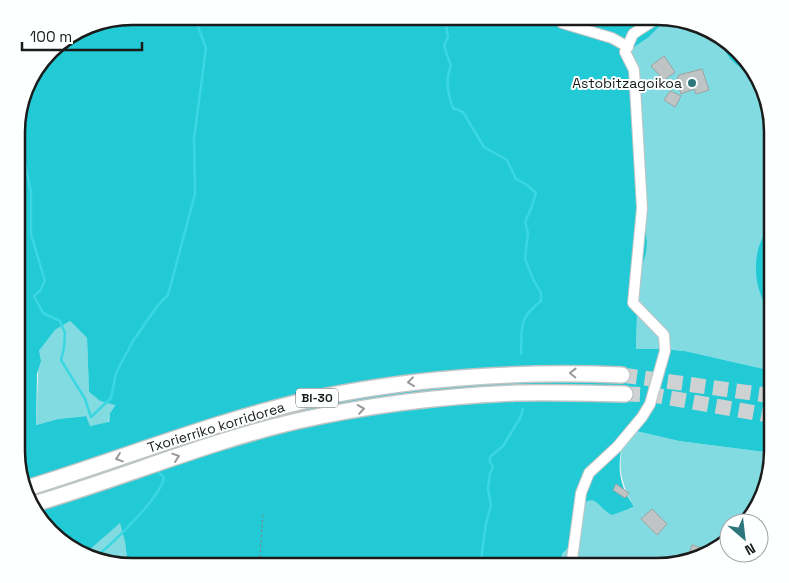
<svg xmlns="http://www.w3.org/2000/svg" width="789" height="583" viewBox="0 0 789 583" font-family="'Space Grotesk',sans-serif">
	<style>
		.green { fill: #82dbe1 }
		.forest { fill: #22cad5; fill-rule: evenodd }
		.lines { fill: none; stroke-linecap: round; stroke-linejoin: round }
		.stream { stroke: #3ad7e2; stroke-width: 2.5 }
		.building { fill: #bfc4c4; stroke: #9ea2a2 }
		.highway-tunnel { stroke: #ced2d3; stroke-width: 15; stroke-dasharray: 15 8; stroke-linecap: butt }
		.minor-casing { stroke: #bfc4c4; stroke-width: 12 }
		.highway-casing { stroke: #bfc4c4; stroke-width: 18 }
		.path { stroke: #818484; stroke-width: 1; stroke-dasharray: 2.5 2.5; stroke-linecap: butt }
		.minor { stroke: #fff; stroke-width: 10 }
		.highway { stroke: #fff; stroke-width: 15 }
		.oneway { stroke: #989898 }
		.poi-dot { fill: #2d777c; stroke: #feffff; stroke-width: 2 }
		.labels { text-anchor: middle; stroke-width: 4; stroke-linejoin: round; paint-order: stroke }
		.shield { fill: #feffff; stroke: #5e5f5f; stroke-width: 1 }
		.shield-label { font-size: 12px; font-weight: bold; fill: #1a1b1b }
		.poi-label { font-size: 14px; fill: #1a1b1b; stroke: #feffff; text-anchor: end }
		.street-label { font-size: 14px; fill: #1a1b1b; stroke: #feffff }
		.rim { fill: none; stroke: #1a1b1b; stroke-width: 2.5 }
	</style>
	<rect width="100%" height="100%" fill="#eef2f3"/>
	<!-- green -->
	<path class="green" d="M665,21H675L717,38L730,59L762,87L773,131V162L771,168L773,217L759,247L764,306L773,316V371L685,351L662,349H636L638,279L630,50L649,37Z
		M70,321L87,338L89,392L100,401L115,404L110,413L108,423L90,426L85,416L58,419L36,425L39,351L55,330Z
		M627,429L679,441L772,453V459L746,523H729V539L718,547H714V551L708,555L657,567H560L562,554L570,546L580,506L587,500H592L630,509L634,507C618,477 617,462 627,429Z
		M120,522L125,542L128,567H124L88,551Z"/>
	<!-- forest -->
	<path class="forest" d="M665,16L675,21H665L649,37L630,50L632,68L633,127L647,243L646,253L638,279L636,349H662L685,351L773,371L772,453L679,441L627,429C620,450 616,469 624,489C627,496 631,501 634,507L612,515C598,509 597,491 580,506L570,546L562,554L560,567H128L125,542L120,523L88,551L56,538L28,503L17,459V116L32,74L56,45L94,22ZM70,321L87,338L89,392L100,401L115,405L110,413L109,422L90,426L86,416L58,419L36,425L37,374L41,361L39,351L55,330Z
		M717,38L733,45L761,81L762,87L730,59Z
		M773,217V316C757,297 752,270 759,246C763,236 768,227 773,217Z"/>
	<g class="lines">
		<!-- stream -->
		<path class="stream" d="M445,19L448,36L444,46L451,66C445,79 448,95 453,108L463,112L484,147L507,160L516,179L527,185L536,193L531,209L525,222L528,233L525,259L533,279L541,293V301C518,319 522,326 521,354
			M19,111L21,110L23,101
			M17,141L23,153L31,192V234L45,281L40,291L34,296L43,313L60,321L65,333L64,348L61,360L85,399L91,417L111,398L116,373L133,341L158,305L168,295L195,194L194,138L206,48L196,21
			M98,555C113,543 162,496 164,477L159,473
			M480,567L486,523L491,506L488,489L490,473L493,467L490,462V457L503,446L520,418L523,409"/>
	</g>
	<!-- building -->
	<path class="building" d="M664,56L675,72L664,80L651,66Z
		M702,69L709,90L696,94L694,89L681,94L677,79L679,75Z
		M670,91L681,96L675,107L664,100Z
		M616,484L629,493L625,498L613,490Z
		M652,509L667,524L657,535L641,519Z
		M692,545L713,551L708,555L687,560Z"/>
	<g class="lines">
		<!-- highway-tunnel -->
		<path class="highway-tunnel" d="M622,375L773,396
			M625,394L653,395L773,416"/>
		<defs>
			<path id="minor" d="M558,18L562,23L612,38L628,47
				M571,567L581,493L589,473L617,447L642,417L650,404L665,351L664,335L633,303L642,208L634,70L625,52L633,34L659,17"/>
			<path id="highway" d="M24,489C122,459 217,420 317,398C418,377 519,371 622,375
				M30,505C120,479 206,442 297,421C368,405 442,396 515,393C551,392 588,393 625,394"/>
		</defs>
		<!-- minor casing -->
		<use href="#minor" class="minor-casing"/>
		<!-- highway casing -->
		<use href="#highway" class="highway-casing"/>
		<!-- path -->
		<path class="path" d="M262,567L260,557L263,512"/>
		<!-- minor -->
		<use href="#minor" class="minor"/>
		<!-- highway -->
		<use href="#highway" class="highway"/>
	</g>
	<!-- one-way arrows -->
	<defs><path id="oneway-chevron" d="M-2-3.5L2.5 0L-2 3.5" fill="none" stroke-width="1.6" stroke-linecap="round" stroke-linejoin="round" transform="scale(1.25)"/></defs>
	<g class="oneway">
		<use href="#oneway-chevron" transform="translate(573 373) rotate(-179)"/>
		<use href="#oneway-chevron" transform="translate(411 382) rotate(173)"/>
		<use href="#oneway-chevron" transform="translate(361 409) rotate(-9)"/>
		<use href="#oneway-chevron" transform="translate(176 457) rotate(-19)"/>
		<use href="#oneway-chevron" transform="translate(119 458) rotate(161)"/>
	</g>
	<!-- markers -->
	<circle class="poi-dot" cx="692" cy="83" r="5"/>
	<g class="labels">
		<!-- shield labels -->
		<rect class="shield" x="296" y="388.5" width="42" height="19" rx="4"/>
		<g class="shield-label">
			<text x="317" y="402">BI-30</text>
		</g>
		<!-- poi labels -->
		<g class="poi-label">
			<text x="682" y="88">Astobitzagoikoa</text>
		</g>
		<!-- street labels -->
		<g class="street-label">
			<text transform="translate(216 427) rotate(-17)" y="5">Txorierriko korridorea</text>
		</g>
	</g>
	<!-- crop -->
	<path d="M0 0H789V583H0ZM132 25H657A107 107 0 0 1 764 132V451A107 107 0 0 1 657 558H132A107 107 0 0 1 25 451V132A107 107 0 0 1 132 25Z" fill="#feffff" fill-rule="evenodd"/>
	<path class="rim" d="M132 25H657A107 107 0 0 1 764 132V451A107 107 0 0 1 657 558H132A107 107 0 0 1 25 451V132A107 107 0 0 1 132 25Z"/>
	<!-- north arrow -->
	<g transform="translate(744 538) rotate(152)"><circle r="24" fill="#feffff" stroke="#a3a4a4"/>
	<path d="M0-4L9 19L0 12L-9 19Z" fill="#2d777c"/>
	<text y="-8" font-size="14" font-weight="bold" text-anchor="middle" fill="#1a1b1b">N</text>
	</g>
	<!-- scale -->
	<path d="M22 42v8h120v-8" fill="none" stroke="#1a1b1b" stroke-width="2.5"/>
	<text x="30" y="42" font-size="15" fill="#1a1b1b" stroke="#feffff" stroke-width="4" paint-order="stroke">100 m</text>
</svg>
